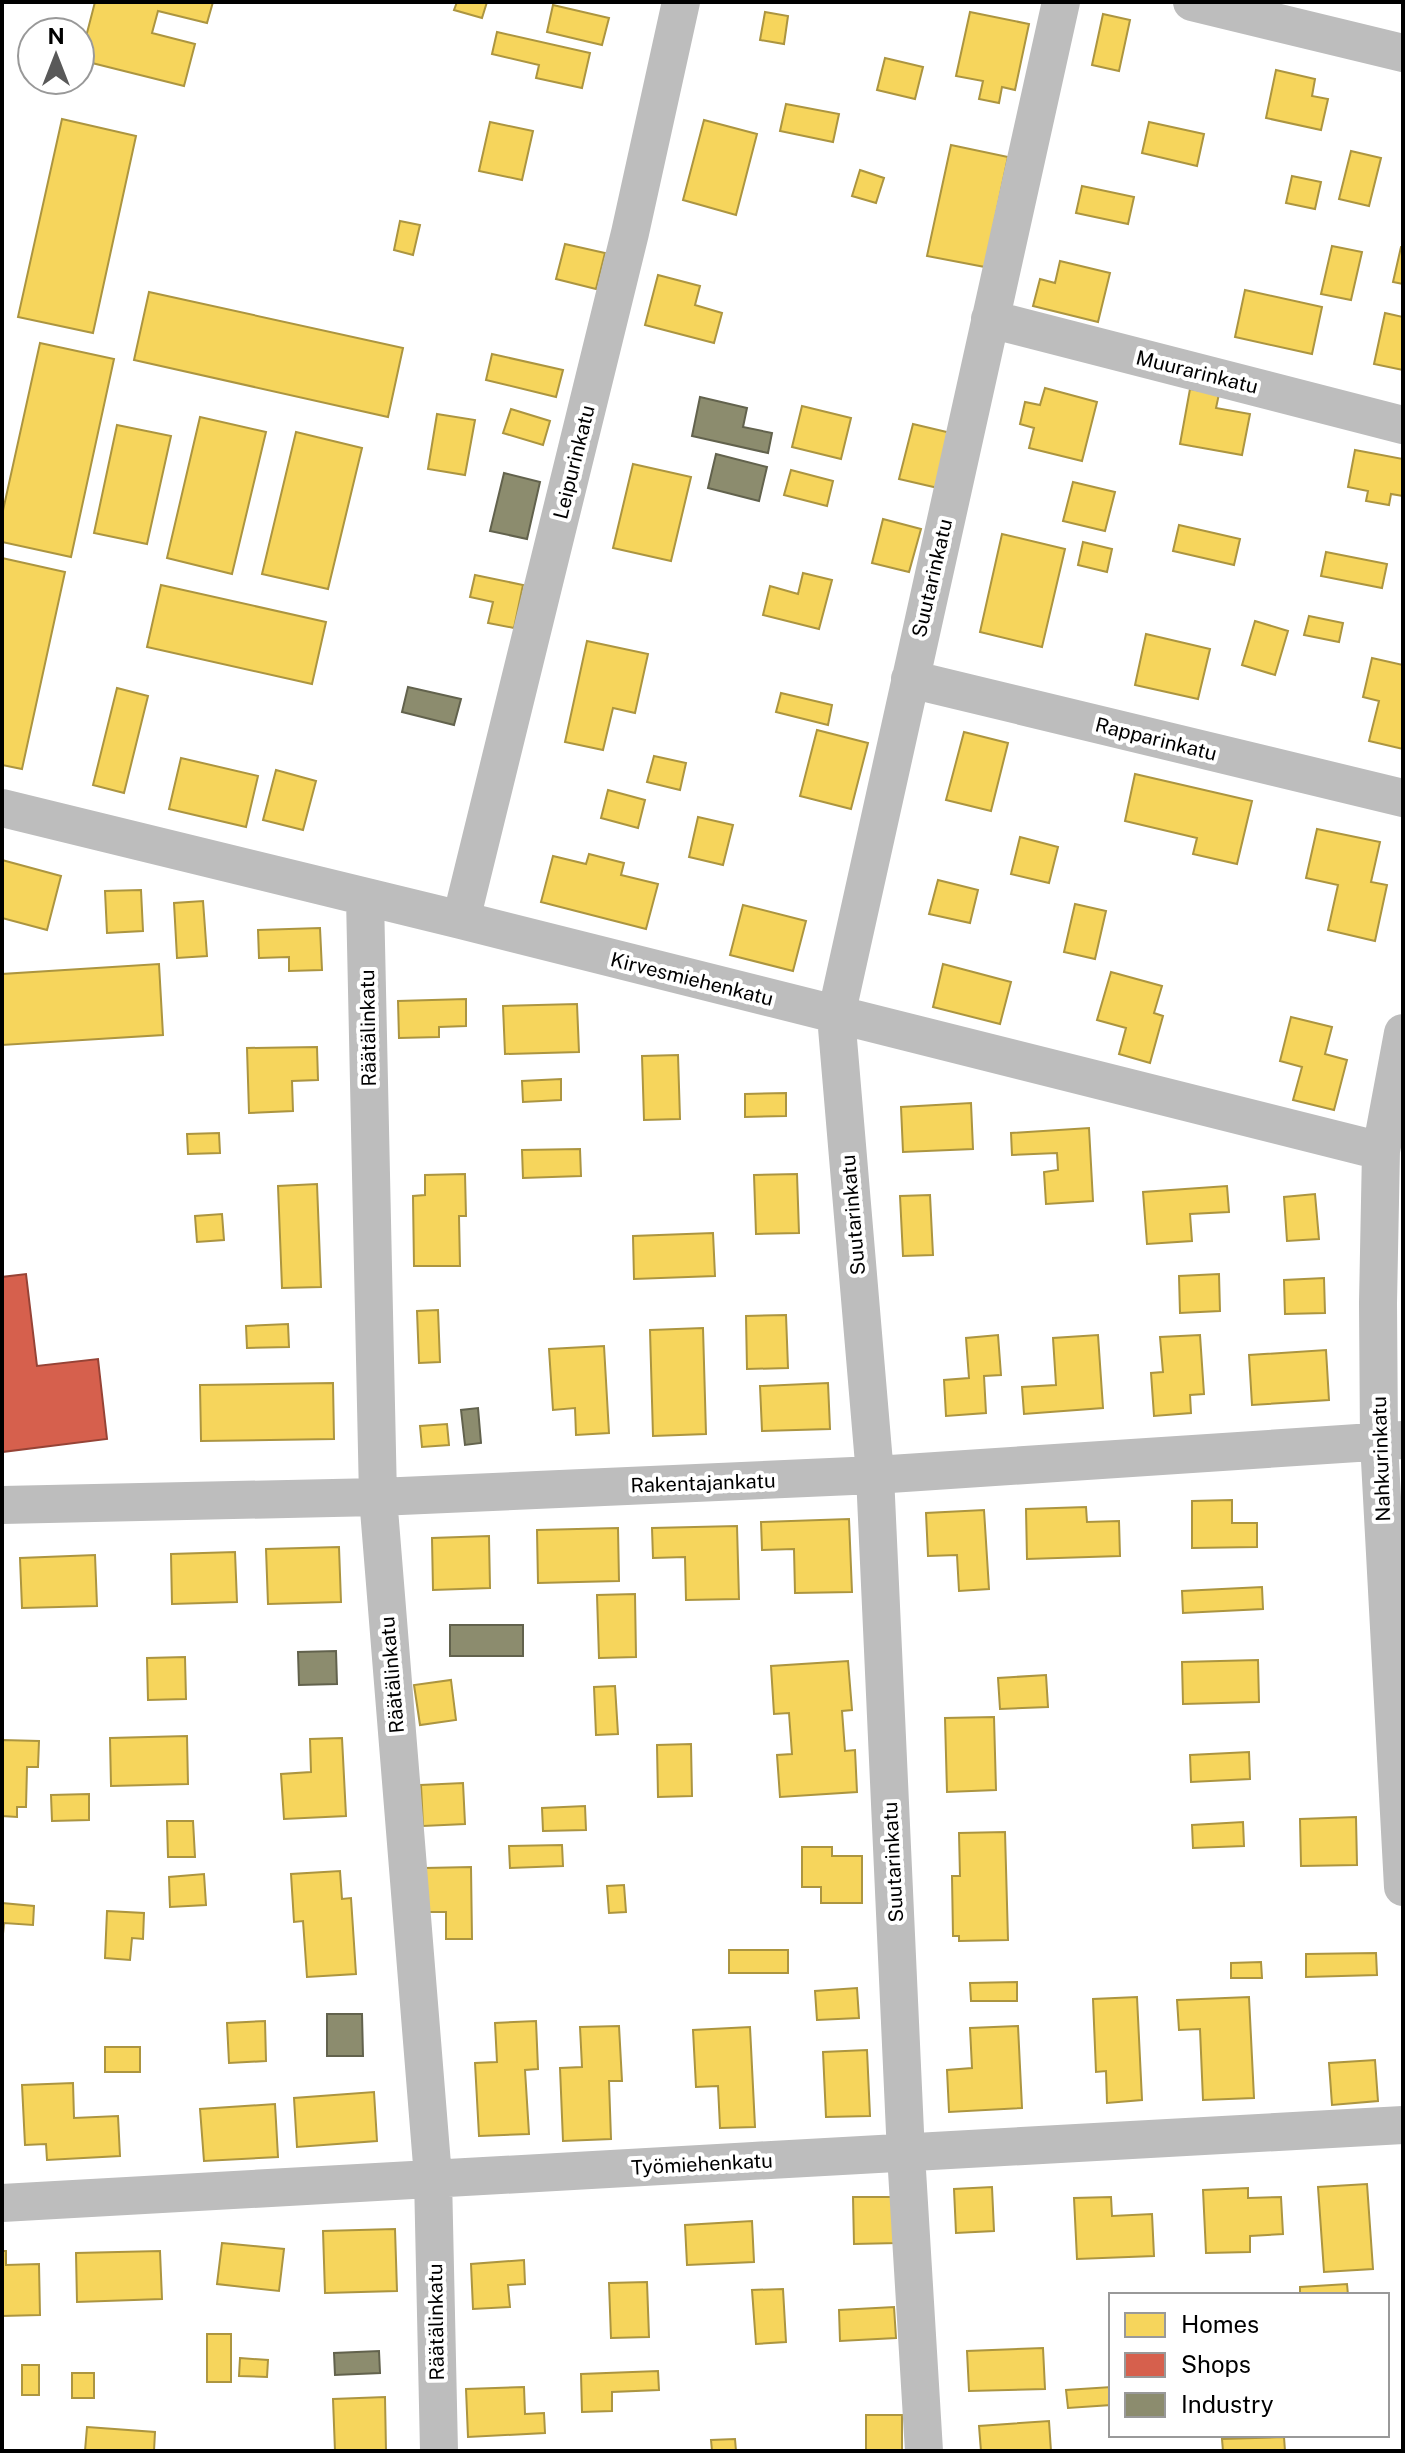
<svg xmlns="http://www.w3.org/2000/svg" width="1405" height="2453" viewBox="0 0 1405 2453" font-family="'Public Sans',sans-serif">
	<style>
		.homes { fill: #f6d55c; stroke: #ac9540; stroke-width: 2 }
		.shops { fill: #d6604d; stroke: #964336; stroke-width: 2 }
		.industry { fill: #8c8c6e; stroke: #62624d; stroke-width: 2 }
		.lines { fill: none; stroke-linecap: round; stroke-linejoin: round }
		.minor { stroke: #bdbdbd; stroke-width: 38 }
		.labels { text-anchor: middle; stroke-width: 8; stroke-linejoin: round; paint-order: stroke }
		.street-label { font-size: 20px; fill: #000; stroke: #fff }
	</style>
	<rect width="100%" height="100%" fill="#fff"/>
	<!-- homes -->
	<path class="homes" d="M95,2H213L207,23L158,11L152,33L195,44L184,86L80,60Z
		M457,2H487L482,18L454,10Z
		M553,5L609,18L602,45L547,32Z
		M765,12L788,16L784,44L760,40Z
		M970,12L1029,24L1015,90L1002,87L999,103L979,99L983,81L956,76Z
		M1103,14L1130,20L1119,71L1092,65Z
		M497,32L590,53L582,88L536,78L539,65L492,54Z
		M885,58L923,67L915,99L877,90Z
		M1276,70L1315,79L1312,96L1328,99L1321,130L1266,118Z
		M786,104L839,114L833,142L780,131Z
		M62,119L136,136L93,333L18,317Z
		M704,120L757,134L736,215L683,200Z
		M490,122L533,131L522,180L479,171Z
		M1149,122L1204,134L1197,166L1142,153Z
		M951,145L1008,157L985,267L927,256Z
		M1351,151L1381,158L1369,206L1339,199Z
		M860,170L884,178L876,203L852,196Z
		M1292,176L1321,182L1315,209L1286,203Z
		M1082,186L1134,197L1128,224L1076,213Z
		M400,221L420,225L413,255L394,250Z
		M565,244L605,253L596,289L556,279Z
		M1332,246L1362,252L1351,300L1321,294Z
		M1401,247H1403V284L1393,282Z
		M1060,261L1110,273L1098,322L1033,306L1040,279L1055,283Z
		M658,275L700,286L695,305L722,313L714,343L645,325Z
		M1245,290L1322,307L1312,354L1235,337Z
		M149,292L403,348L388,417L134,360Z
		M1385,313L1403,317V370L1374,364Z
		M40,343L114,359L71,557L2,542V515Z
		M492,354L563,370L556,397L486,380Z
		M1045,388L1097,402L1082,461L1029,448L1034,428L1020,424L1025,402L1040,405Z
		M1190,389L1219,394L1216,408L1250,414L1242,455L1180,444Z
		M802,406L851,418L841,459L792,447Z
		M511,409L550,421L543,445L503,433Z
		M437,414L475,420L465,475L428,469Z
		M200,417L266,432L232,574L167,558Z
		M913,424L951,433L938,488L899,479Z
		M117,425L171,436L147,544L94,533Z
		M296,432L362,448L328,589L262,574Z
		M1355,450L1403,459V496L1391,494L1389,505L1366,501L1368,491L1348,487Z
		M633,464L691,477L671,561L613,548Z
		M791,470L833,481L827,506L784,495Z
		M1073,482L1115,492L1105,531L1063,521Z
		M883,519L921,529L909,572L872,563Z
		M1179,525L1240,539L1234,565L1173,551Z
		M1002,534L1065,549L1042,647L980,632Z
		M1083,542L1112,549L1107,572L1078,565Z
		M1326,552L1387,564L1382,588L1321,576Z
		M2,558L65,572L22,769L2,765Z
		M803,573L832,580L819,629L763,615L770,586L798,594Z
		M475,575L523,585L514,628L488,623L493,602L470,597Z
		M161,585L326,622L312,684L147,647Z
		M1309,616L1343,623L1339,642L1304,635Z
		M1255,621L1288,631L1275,675L1242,665Z
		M1146,634L1210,649L1198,699L1135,685Z
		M587,641L648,654L635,713L613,708L603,750L565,742Z
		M1372,658L1403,665V749L1369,741L1379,701L1363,697Z
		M117,688L148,696L124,793L93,785Z
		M781,693L832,705L828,725L776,712Z
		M817,730L868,743L851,809L800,796Z
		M964,732L1008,743L991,811L946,800Z
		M654,756L686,763L680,790L647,782Z
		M181,758L258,776L246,827L169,809Z
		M276,770L316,781L303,830L263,820Z
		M1135,774L1252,801L1237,864L1193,854L1197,838L1125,821Z
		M608,790L645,800L638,828L601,818Z
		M698,817L733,825L723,865L689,857Z
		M1317,829L1380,842L1371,882L1387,885L1375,941L1328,930L1338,885L1306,878Z
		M1020,837L1058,847L1049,883L1011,874Z
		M589,854L624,863L621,875L658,884L646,929L541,902L553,856L586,864Z
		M2,860L61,876L47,930L2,918Z
		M938,880L978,890L970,923L929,914Z
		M141,890L143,931L107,933L105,891Z
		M203,901L207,956L177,958L174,903Z
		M1075,904L1106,911L1095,959L1064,952Z
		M743,905L806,921L793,971L730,955Z
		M320,928L322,970L289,971V957L259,958L258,930Z
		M159,964L163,1035L2,1045V974Z
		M943,964L1011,982L1000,1024L933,1007Z
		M1111,972L1162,986L1154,1013L1163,1016L1150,1063L1119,1054L1126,1028L1097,1020Z
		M466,999V1026L439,1027V1037L399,1038L398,1001Z
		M577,1004L579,1052L505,1054L503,1006Z
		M1291,1017L1332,1027L1325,1054L1347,1060L1334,1110L1293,1100L1302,1067L1280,1061Z
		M317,1047L318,1080L292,1081L293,1111L249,1113L247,1048Z
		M678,1055L680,1119L644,1120L642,1056Z
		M561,1079V1100L523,1102L522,1081Z
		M786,1093V1116L745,1117V1094Z
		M971,1103L973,1149L903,1152L901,1107Z
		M1089,1128L1093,1201L1046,1204L1044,1172L1058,1170L1057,1153L1012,1155L1011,1133Z
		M219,1133L220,1153L188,1154L187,1134Z
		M580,1149L581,1176L523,1178L522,1150Z
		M465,1174L466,1216H459L460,1266H414L413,1196L425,1195V1175Z
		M797,1174L799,1233L756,1234L754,1175Z
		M317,1184L321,1287L282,1288L278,1186Z
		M1227,1186L1229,1212L1190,1214L1192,1241L1147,1244L1143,1192Z
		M1315,1194L1319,1239L1287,1241L1284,1197Z
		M930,1195L933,1255L903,1256L900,1196Z
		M222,1214L224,1240L197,1242L195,1216Z
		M713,1233L715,1276L634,1279L633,1236Z
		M1219,1274L1220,1311L1180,1313L1179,1276Z
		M1324,1278L1325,1313L1285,1314L1284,1280Z
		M438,1310L440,1362L419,1363L417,1311Z
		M786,1315L788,1368L747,1369L746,1316Z
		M288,1324L289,1347L247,1348L246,1326Z
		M703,1328L706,1434L653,1436L650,1330Z
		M998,1335L1001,1375L984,1376L986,1413L946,1416L944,1380L969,1378L966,1338Z
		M1098,1335L1103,1408L1024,1414L1022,1387L1056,1385L1053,1338Z
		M1200,1335L1204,1394L1190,1395L1191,1413L1154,1416L1151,1373L1163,1372L1160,1337Z
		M604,1346L609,1433L576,1435L575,1408L553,1410L549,1349Z
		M1326,1350L1329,1400L1252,1405L1249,1355Z
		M333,1383L334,1439L201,1441L200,1385Z
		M828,1383L830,1429L762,1431L760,1386Z
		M447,1424L449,1445L422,1447L420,1426Z
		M1232,1500V1523H1257V1547L1192,1548V1501Z
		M1086,1507L1087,1522L1119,1521L1120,1556L1027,1559L1026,1509Z
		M984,1510L989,1589L959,1591L957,1555L928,1556L926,1513Z
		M849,1519L852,1592L795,1593L794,1549L762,1550L761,1522Z
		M737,1526L739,1599L686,1600L685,1557L653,1558L652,1528Z
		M618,1528L619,1581L538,1583L537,1530Z
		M489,1536L490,1588L433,1590L432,1538Z
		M339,1547L341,1602L268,1604L266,1549Z
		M235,1552L237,1602L172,1604L171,1554Z
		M95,1555L97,1606L22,1608L20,1558Z
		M1262,1587L1263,1609L1183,1613L1182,1591Z
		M635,1594L636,1657L599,1658L597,1595Z
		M185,1657L186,1699L148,1700L147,1658Z
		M1258,1660L1259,1702L1183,1704L1182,1662Z
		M848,1661L852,1710L842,1711L845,1751L855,1750L857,1792L780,1797L777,1755L792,1754L789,1713L774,1714L771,1666Z
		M1046,1675L1048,1707L1000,1709L998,1678Z
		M451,1680L456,1720L420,1725L414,1685Z
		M615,1686L618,1734L596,1735L594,1687Z
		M994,1717L996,1790L947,1792L945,1718Z
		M187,1736L188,1784L111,1786L110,1738Z
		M342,1738L346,1816L284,1819L281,1774L311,1772L310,1739Z
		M2,1740L39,1741L38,1767H27L26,1807H17V1817L2,1816Z
		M691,1744L692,1796L658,1797L657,1745Z
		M1249,1752L1250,1779L1191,1782L1190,1755Z
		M463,1783L465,1824L423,1826L421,1785Z
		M89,1794V1820L52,1821L51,1795Z
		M585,1806L586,1830L543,1831L542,1808Z
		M1356,1817L1357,1865L1301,1866L1300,1819Z
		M167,1821H193L195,1857H168Z
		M1243,1822L1244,1846L1193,1848L1192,1825Z
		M1005,1832L1008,1940L959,1941V1936H953L952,1876H960L959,1833Z
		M562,1845L563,1866L510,1868L509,1846Z
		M802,1847H832V1856H862V1903H821V1887H802Z
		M471,1867L472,1939H446V1912H426L425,1868Z
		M340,1871L342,1899L351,1898L356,1974L307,1977L303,1921L294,1922L291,1874Z
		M204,1874L206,1905L170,1907L169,1877Z
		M624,1885L626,1912L609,1913L607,1886Z
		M2,1903L34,1906L33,1925L4,1923L2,1945Z
		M107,1911L144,1913L143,1939L132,1938L130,1960L105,1958Z
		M729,1950H788V1973H729Z
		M1376,1953L1377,1975L1306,1977V1954Z
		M1261,1962L1262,1978H1231V1963Z
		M1017,1982V2001H971L970,1983Z
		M857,1988L859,2018L817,2020L815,1991Z
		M1137,1997L1142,2100L1107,2103L1106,2071L1096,2072L1093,1999Z
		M1249,1997L1254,2098L1203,2100L1200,2029L1179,2030L1177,2000Z
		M265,2021L266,2061L229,2063L227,2023Z
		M536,2021L538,2069L525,2070L529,2134L479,2136L475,2063L497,2062L495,2023Z
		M619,2026L622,2081H609L611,2139L563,2141L560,2068L582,2067L580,2027Z
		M1018,2026L1022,2108L949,2112L947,2070L972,2068L970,2028Z
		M750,2027L755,2127L720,2128L718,2086L696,2087L693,2030Z
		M105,2047H140V2072H105Z
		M867,2050L870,2116L826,2117L823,2052Z
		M1375,2060L1378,2101L1332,2105L1329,2063Z
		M73,2083L74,2118L118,2116L120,2156L47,2160L46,2144L25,2145L22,2085Z
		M374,2092L377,2141L297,2147L294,2098Z
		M275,2104L278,2157L204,2161L200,2109Z
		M1367,2184L1373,2269L1324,2272L1318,2187Z
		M992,2187L994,2231L956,2233L954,2189Z
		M1248,2188V2198L1281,2197L1283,2234L1250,2236V2252L1206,2253L1203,2190Z
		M853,2197H897L898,2243L854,2244Z
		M1111,2197L1112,2216L1152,2214L1154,2256L1077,2259L1074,2198Z
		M752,2221L754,2262L687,2265L685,2225Z
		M395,2229L397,2291L325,2293L323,2231Z
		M222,2243L284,2249L279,2291L217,2284Z
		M2,2251H6V2265L39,2264L40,2315L2,2316Z
		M160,2251L162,2299L77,2302L76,2253Z
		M524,2260L525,2284L508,2285L510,2307L473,2309L471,2264Z
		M647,2282L649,2337L611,2338L609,2283Z
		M1347,2284L1348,2295H1300V2287Z
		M783,2289L786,2342L756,2344L752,2290Z
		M894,2307L896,2338L840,2341L839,2310Z
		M207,2334H231V2382H207Z
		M1043,2348L1045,2389L969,2391L967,2351Z
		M240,2358L268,2360L267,2377L239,2376Z
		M22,2365H39V2395H22Z
		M658,2371L659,2390L612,2392V2411L582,2412L581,2374Z
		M72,2373H94V2398H72Z
		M524,2387L525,2414L544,2413L545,2433L468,2437L466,2389Z
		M1111,2387V2405L1068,2408L1066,2390Z
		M385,2397L386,2451H335L333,2399Z
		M866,2415H902V2451H866Z
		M1049,2421L1051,2451H981L979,2426Z
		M87,2427L155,2432L154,2451H85Z
		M1284,2437L1285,2451H1223L1222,2439Z
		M735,2439L736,2451H712L711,2440Z"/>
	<!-- shops -->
	<path class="shops" d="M26,1274L37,1366L98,1359L107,1439L2,1452V1277Z"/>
	<!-- industry -->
	<path class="industry" d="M700,397L747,408L743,427L772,433L768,453L692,436Z
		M716,454L767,467L759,501L708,488Z
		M504,473L540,482L527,539L490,531Z
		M408,687L461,699L454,725L402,712Z
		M478,1408L481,1443L465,1445L461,1410Z
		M450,1625H523V1656H450Z
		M336,1651L337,1684L299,1685L298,1652Z
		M327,2014H362L363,2056H327Z
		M379,2351L380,2373L335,2375L334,2353Z"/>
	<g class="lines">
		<!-- minor -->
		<path class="minor" d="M1192,2L1403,53
			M990,319L1403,425
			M910,679L1403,798
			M2,808L461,920L1381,1151
			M365,898L378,1497L433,2177L439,2451
			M461,920L630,233L681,2
			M1403,1033L1381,1151L1378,1303L1379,1442L1403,1887
			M2,1505L378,1497L875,1475L1403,1440
			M2,2203C469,2174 936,2153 1403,2125
			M924,2451L906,2154L875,1475L836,1016L1061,2"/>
	</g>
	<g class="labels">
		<!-- street labels -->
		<g class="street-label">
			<text transform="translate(1197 372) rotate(14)" y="7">Muurarinkatu</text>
			<text transform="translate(574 462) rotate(-76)" y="7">Leipurinkatu</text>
			<text transform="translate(932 578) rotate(-77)" y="7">Suutarinkatu</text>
			<text transform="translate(1156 739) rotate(14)" y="7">Rapparinkatu</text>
			<text transform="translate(692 979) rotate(14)" y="7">Kirvesmiehenkatu</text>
			<text transform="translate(368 1028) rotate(-91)" y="7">Räätälinkatu</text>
			<text transform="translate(853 1215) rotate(-95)" y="7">Suutarinkatu</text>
			<text transform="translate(1381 1459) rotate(-92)" y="7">Nahkurinkatu</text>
			<text transform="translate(703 1483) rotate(-2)" y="7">Rakentajankatu</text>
			<text transform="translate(392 1675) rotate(-95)" y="7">Räätälinkatu</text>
			<text transform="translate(893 1862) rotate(-93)" y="7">Suutarinkatu</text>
			<text transform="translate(702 2164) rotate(-3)" y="7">Työmiehenkatu</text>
			<text transform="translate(436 2322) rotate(-91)" y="7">Räätälinkatu</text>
		</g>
	</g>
	<!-- border -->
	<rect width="1405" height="2453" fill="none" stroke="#000000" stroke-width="8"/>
	<!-- legend -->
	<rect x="1109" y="2293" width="280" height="144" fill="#ffffff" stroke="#999999" stroke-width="2"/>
	<rect x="1125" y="2313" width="40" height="24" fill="#f6d55c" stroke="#999999" stroke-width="2"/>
	<text x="1181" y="2333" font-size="24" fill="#000000">Homes</text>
	<rect x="1125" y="2353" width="40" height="24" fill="#d6604d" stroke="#999999" stroke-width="2"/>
	<text x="1181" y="2373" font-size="24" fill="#000000">Shops</text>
	<rect x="1125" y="2393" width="40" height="24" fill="#8c8c6e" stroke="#999999" stroke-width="2"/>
	<text x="1181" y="2413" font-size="24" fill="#000000">Industry</text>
	<!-- north arrow -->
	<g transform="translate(56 56)"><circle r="38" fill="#ffffff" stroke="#999999" stroke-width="2"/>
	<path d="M0-6L14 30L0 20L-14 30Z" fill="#595959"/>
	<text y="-12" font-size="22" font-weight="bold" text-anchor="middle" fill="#000000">N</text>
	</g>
</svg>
